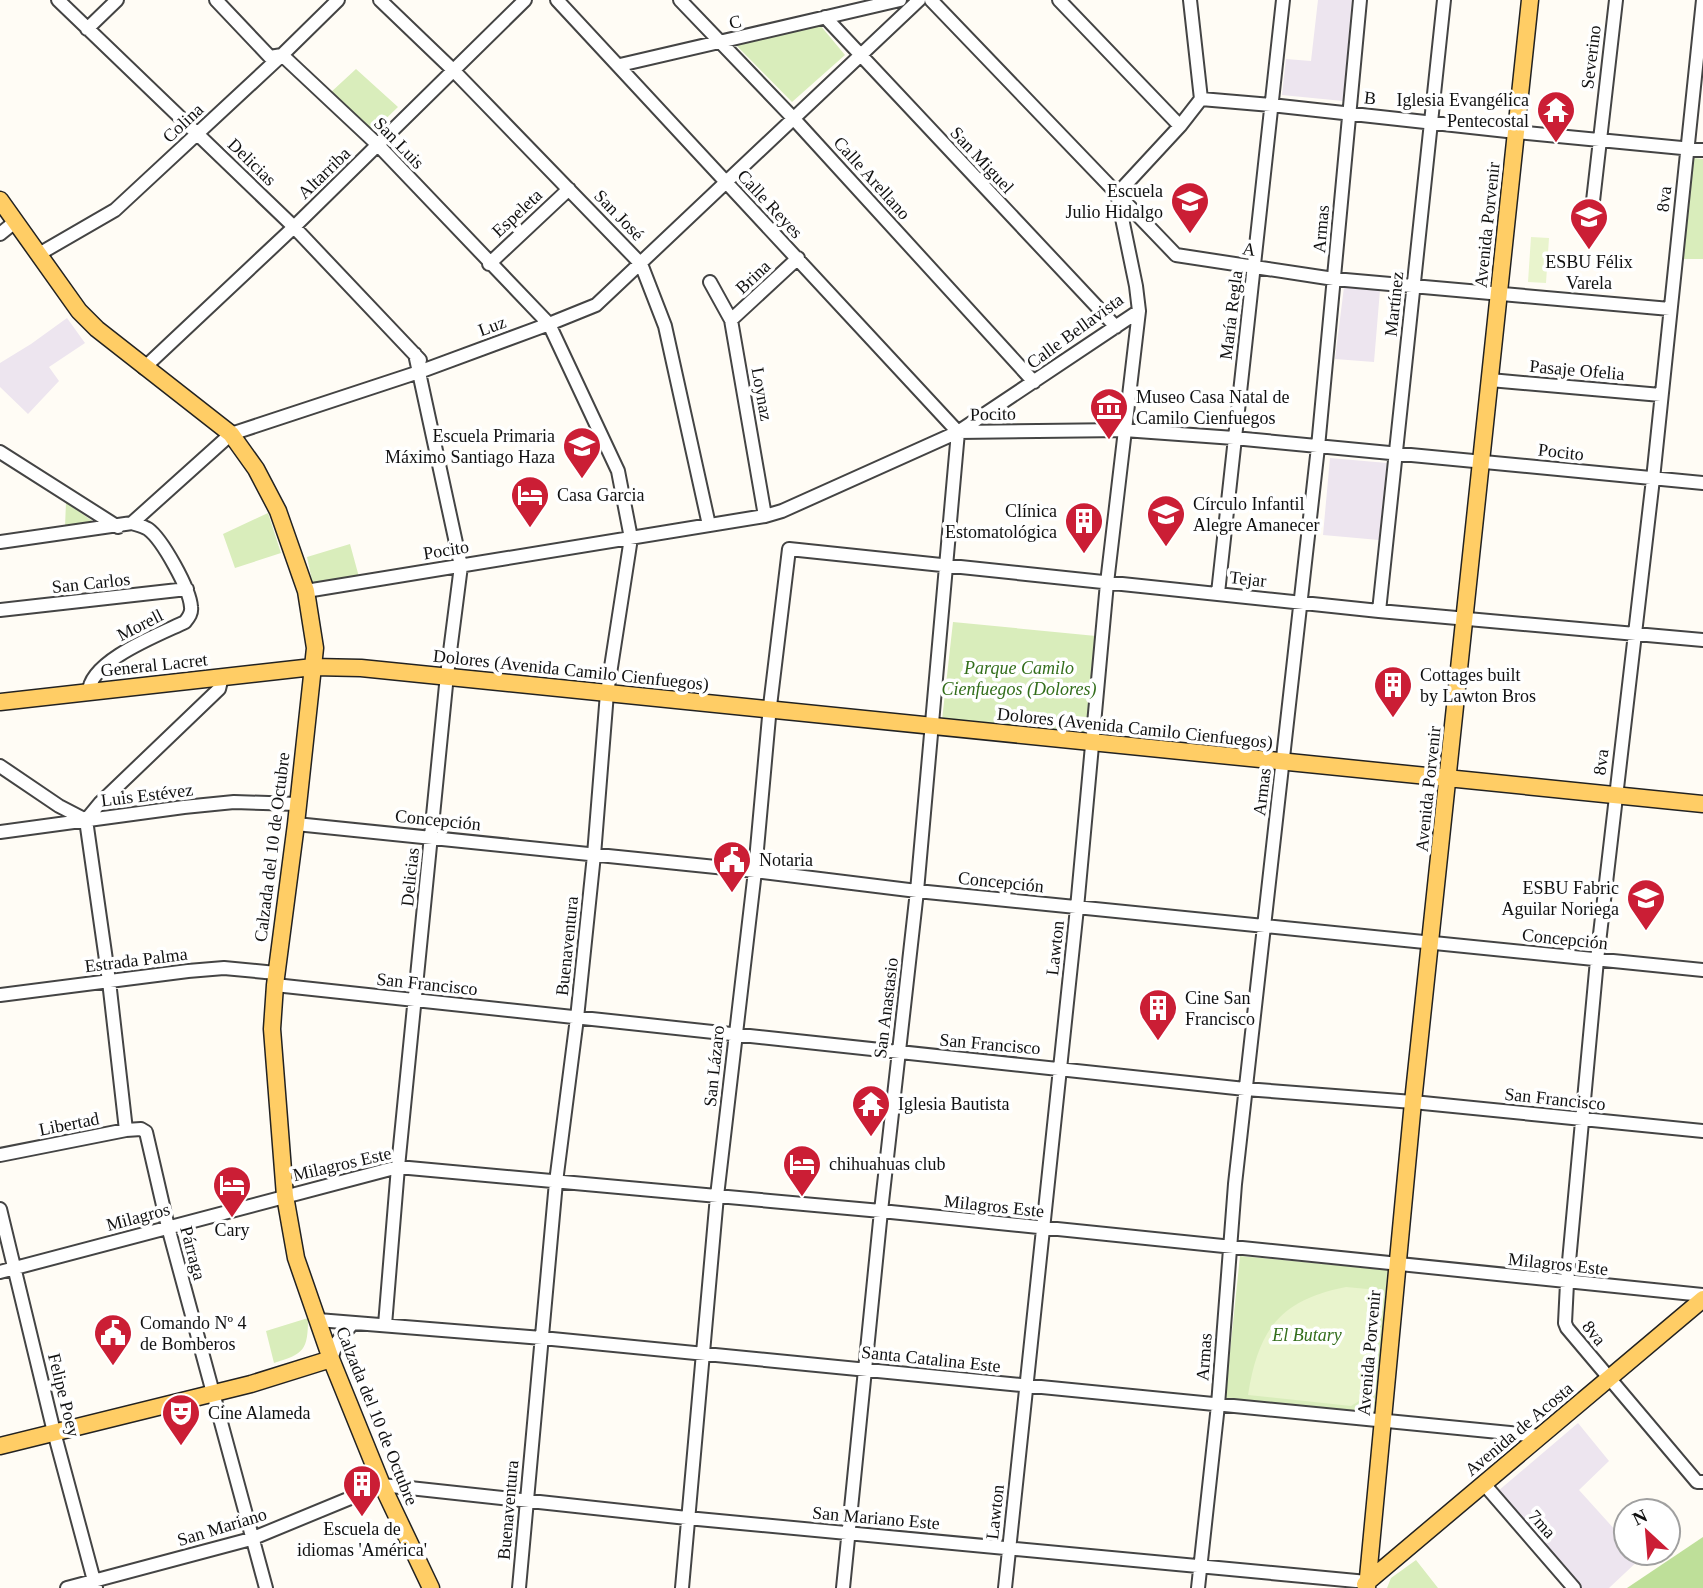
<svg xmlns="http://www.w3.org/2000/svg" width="1703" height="1588" viewBox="0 0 1703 1588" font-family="Georgia,serif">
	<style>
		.industrial { fill: #ede5ef }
		.green { fill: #d9edbb }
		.forest { fill: #bedf99 }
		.pitch { fill: #e9f4cd }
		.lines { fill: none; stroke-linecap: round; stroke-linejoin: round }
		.minor-casing { stroke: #444; stroke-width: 16 }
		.major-casing { stroke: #222; stroke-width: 19 }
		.minor { stroke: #fff; stroke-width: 12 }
		.major { stroke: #ffcd65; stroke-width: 16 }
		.labels { text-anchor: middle; stroke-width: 7; stroke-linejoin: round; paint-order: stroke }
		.street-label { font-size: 18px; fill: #111; stroke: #fff }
		.poi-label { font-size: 18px; fill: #111; stroke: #fff; text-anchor: start }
		.park-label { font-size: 18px; font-style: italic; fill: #336e1b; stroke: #fff }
	</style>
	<rect width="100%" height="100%" fill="#fffcf5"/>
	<!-- industrial -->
	<path class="industrial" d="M1318,0H1352L1343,101L1282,95L1286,59L1311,61Z
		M1344,287L1380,290L1374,362L1335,359Z
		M67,318L85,343L49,367L59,381L28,414L0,387V363L31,344Z
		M1330,458L1387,463L1379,540L1323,535Z
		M1578,1423L1609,1461L1579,1490L1626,1542V1553H1636L1641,1558L1609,1588H1579L1498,1491Z"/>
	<!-- green -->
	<path class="green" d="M820,25L845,55L792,102L734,43Z
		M356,69L398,107L371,133L330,93Z
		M1694,158L1703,159V259H1682Z
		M66,502L95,523L65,527Z
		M268,513L281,553L235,568L223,534Z
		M350,544L359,577L313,585L307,557Z
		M953,622L1096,636L1086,734L942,720Z
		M1240,1256L1388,1270L1374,1413L1225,1399Z
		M308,1318C308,1350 304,1354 274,1363L266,1331Z
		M1416,1560L1438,1588H1387L1391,1578Z"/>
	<!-- forest -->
	<path class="forest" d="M1703,1537V1588H1627Z"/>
	<!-- pitch -->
	<path class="pitch" d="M1531,237L1549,238L1546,283L1528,282Z
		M1346,1287L1378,1290L1364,1398L1351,1406L1248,1395C1258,1331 1279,1300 1346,1287Z"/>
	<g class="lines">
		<defs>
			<path id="minor" d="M58,0L294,227L420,360
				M216,0L270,57L282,55L378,145L549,324L618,471L631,538L607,693L594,855L577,1018L556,1182L519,1588
				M380,0L453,70L641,264L665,326L709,525
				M557,0L958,432
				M680,0L794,119L1034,382
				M931,0L1176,255L1334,279L1670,309
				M1059,0L1180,126
				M1703,0L1653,479L1597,960L1567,1283L1565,1323L1567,1328L1697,1482H1703
				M825,17L1116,327
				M87,29L117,0
				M620,65L900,0
				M1201,99L1271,105L1516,132L1703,150
				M1593,201L1616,0
				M0,234L16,221
				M39,254L115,210L282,55L338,0
				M489,264L569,189
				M710,282L731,320L765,516
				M731,320L798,258
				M144,368L294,227L525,0
				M1490,380L1661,395
				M958,432L1139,311
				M0,452L118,527
				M0,542L132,523L231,434L419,372L549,324L596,305L919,0
				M306,591L765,516L782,511L958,432L1124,430L1234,438L1703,483
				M1218,593L1283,0
				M0,610L187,589
				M1379,611L1444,0
				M89,692C89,661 160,634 185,622C189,617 192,613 191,607C190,589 162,539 148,529C143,526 138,525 132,523
				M0,766L59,806L86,820
				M86,820L109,981L126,1130
				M86,820L100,803L219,689L222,677
				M296,824L755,871L917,891L1703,970
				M0,832L184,807L234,802L298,804
				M275,985L1245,1089L1413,1102L1703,1131
				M0,995L188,971L224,968L276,973
				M0,1155L126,1130L141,1129L146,1132L168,1227L266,1588
				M0,1209L54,1432L96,1588
				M0,1272L398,1167L881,1211L1703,1295
				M318,1320L542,1338L1540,1436
				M385,1325L398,1167L447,675L461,566L415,354
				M331,1359L337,1342L353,1323
				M1484,1484L1574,1588
				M67,1588L251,1539L382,1485L687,1518L1367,1582
				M682,1588L717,1196L755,871L770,706L789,549L1379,611L1703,640
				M843,1588L881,1211L917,891L958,432
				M1005,1588L1077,908L1107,583L1139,311L1136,286L1117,194L1180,126L1201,99L1190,0
				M1198,1588L1218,1405L1235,1184L1318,447L1360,0"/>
			<path id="major" d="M0,200L79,311L97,329L231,434L256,469L278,511L306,591L315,648L296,824L275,985L272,1029L285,1196L296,1258L331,1359L382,1485L431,1588
				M0,702L313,667L361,668L1703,804
				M0,1446L251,1384L331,1359
				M1365,1584L1703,1299
				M1367,1588L1413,1102L1530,0"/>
		</defs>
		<!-- minor casing -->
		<use href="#minor" class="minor-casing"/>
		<!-- major casing -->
		<use href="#major" class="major-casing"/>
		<!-- minor -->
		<use href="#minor" class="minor"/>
		<!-- major -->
		<use href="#major" class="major"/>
	</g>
	<!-- icons -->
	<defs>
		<symbol id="temple-pin" viewBox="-11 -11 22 30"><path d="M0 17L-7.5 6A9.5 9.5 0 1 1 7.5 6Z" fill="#cb1e35" stroke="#fff"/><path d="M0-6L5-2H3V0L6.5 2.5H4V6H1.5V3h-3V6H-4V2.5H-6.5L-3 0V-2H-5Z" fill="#fff"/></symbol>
		<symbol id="school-pin" viewBox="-11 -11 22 30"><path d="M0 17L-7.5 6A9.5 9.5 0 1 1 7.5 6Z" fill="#cb1e35" stroke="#fff"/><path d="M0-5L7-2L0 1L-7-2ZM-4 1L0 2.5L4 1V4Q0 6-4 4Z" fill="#fff"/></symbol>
		<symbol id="museum-pin" viewBox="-11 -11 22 30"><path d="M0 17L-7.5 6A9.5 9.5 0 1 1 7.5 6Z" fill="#cb1e35" stroke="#fff"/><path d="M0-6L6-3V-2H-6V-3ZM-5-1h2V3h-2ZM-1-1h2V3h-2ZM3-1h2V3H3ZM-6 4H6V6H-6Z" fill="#fff"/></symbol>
		<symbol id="hotel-pin" viewBox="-11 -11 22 30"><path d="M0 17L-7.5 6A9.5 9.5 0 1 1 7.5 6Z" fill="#cb1e35" stroke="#fff"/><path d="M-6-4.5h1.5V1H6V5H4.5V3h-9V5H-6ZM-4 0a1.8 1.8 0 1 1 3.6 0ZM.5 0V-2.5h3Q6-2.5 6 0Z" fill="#fff"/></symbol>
		<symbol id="building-pin" viewBox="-11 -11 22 30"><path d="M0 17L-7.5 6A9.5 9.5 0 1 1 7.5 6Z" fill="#cb1e35" stroke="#fff"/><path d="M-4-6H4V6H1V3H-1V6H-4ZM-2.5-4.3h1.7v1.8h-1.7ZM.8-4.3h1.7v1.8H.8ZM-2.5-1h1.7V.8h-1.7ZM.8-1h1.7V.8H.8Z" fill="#fff"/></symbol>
		<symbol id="civic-pin" viewBox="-11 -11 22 30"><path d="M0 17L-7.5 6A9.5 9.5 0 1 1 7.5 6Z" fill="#cb1e35" stroke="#fff"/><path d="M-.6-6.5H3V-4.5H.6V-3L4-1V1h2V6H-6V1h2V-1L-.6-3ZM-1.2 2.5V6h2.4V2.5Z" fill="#fff"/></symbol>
		<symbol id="theatre-pin" viewBox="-11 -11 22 30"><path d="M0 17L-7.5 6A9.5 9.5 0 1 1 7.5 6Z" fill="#cb1e35" stroke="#fff"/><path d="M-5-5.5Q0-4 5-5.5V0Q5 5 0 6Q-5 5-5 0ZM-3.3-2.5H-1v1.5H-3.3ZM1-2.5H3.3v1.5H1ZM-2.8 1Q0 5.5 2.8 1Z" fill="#fff"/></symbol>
	</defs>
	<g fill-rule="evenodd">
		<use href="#temple-pin" x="1534" y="88" width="44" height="60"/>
		<use href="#school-pin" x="1168" y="179" width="44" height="60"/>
		<use href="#school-pin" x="1567" y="195" width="44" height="60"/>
		<use href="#museum-pin" x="1087" y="385" width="44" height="60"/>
		<use href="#school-pin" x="560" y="424" width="44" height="60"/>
		<use href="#hotel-pin" x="508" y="473" width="44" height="60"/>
		<use href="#school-pin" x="1144" y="492" width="44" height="60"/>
		<use href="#building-pin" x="1062" y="499" width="44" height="60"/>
		<use href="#building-pin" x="1371" y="663" width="44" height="60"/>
		<use href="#civic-pin" x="710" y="838" width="44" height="60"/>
		<use href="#school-pin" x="1624" y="876" width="44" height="60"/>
		<use href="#building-pin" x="1136" y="986" width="44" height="60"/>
		<use href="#temple-pin" x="849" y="1082" width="44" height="60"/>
		<use href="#hotel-pin" x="780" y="1142" width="44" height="60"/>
		<use href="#hotel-pin" x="210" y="1163" width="44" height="60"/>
		<use href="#civic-pin" x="91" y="1311" width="44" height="60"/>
		<use href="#theatre-pin" x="159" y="1391" width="44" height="60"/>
		<use href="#building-pin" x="340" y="1462" width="44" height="60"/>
	</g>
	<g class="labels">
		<!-- street labels -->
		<g class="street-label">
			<text transform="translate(735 22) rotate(-14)" y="6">C</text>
			<text transform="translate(1591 57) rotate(-83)" y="6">Severino</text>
			<text transform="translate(1370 98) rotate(6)" y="6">B</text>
			<text transform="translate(183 123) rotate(-43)" y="6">Colina</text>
			<text transform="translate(399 143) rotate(46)" y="6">San Luis</text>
			<text transform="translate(982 160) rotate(47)" y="6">San Miguel</text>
			<text transform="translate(252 162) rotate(44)" y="6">Delicias</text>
			<text transform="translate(324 173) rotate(-44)" y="6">Altarriba</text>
			<text transform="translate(872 178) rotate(48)" y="6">Calle Arellano</text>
			<text transform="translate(1664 199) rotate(-84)" y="6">8va</text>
			<text transform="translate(770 204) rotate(47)" y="6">Calle Reyes</text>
			<text transform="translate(517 213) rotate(-43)" y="6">Espeleta</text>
			<text transform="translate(619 215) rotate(46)" y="6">San José</text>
			<text transform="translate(1487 225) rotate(-84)" y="6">Avenida Porvenir</text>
			<text transform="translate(1321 229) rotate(-85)" y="6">Armas</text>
			<text transform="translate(1249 249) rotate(9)" y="6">A</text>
			<text transform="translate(753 277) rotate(-43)" y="6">Brina</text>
			<text transform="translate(1394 304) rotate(-84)" y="6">Martínez</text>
			<text transform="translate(1231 315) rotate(-83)" y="6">María Regla</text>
			<text transform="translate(492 326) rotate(-20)" y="6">Luz</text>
			<text transform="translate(1075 331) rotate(-36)" y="6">Calle Bellavista</text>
			<text transform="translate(1577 370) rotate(5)" y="6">Pasaje Ofelia</text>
			<text transform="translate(762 394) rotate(80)" y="6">Loynaz</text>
			<text transform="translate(993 414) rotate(-1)" y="6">Pocito</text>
			<text transform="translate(1561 452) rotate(6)" y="6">Pocito</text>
			<text transform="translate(446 550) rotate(-9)" y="6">Pocito</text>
			<text transform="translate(1248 579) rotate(6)" y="6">Tejar</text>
			<text transform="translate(91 583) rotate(-6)" y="6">San Carlos</text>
			<text transform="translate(140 625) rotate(-27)" y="6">Morell</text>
			<text transform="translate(154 665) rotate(-6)" y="6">General Lacret</text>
			<text transform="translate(571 670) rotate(6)" y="6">Dolores (Avenida Camilo Cienfuegos)</text>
			<text transform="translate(1135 728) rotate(6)" y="6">Dolores (Avenida Camilo Cienfuegos)</text>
			<text transform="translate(1601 762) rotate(-83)" y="6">8va</text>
			<text transform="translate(1428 789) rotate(-84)" y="6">Avenida Porvenir</text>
			<text transform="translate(1262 792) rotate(-83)" y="6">Armas</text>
			<text transform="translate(147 795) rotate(-7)" y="6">Luis Estévez</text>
			<text transform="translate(438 820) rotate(6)" y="6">Concepción</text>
			<text transform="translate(272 847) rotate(-83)" y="6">Calzada del 10 de Octubre</text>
			<text transform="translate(410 877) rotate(-84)" y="6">Delicias</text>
			<text transform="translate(1001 882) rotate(6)" y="6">Concepción</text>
			<text transform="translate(1565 939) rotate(6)" y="6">Concepción</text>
			<text transform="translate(567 946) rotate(-84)" y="6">Buenaventura</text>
			<text transform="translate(1055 948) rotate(-84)" y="6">Lawton</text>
			<text transform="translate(136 960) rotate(-7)" y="6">Estrada Palma</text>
			<text transform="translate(427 984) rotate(6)" y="6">San Francisco</text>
			<text transform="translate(886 1008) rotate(-83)" y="6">San Anastasio</text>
			<text transform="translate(990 1044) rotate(5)" y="6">San Francisco</text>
			<text transform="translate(714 1066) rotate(-84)" y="6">San Lázaro</text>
			<text transform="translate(1555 1099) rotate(6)" y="6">San Francisco</text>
			<text transform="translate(69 1124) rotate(-11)" y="6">Libertad</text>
			<text transform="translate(342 1164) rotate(-13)" y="6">Milagros Este</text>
			<text transform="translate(994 1206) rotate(6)" y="6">Milagros Este</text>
			<text transform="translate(138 1217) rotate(-15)" y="6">Milagros</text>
			<text transform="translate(193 1253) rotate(75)" y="6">Párraga</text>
			<text transform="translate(1558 1264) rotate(6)" y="6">Milagros Este</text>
			<text transform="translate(1594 1333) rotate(51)" y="6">8va</text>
			<text transform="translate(1369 1353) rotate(-85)" y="6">Avenida Porvenir</text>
			<text transform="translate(1204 1357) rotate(-86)" y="6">Armas</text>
			<text transform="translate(931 1359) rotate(6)" y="6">Santa Catalina Este</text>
			<text transform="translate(64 1395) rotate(76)" y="6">Felipe Poey</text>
			<text transform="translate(377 1416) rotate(68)" y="6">Calzada del 10 de Octubre</text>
			<text transform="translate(1519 1429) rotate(-40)" y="6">Avenida de Acosta</text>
			<text transform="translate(508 1510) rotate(-85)" y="6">Buenaventura</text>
			<text transform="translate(995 1512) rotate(-84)" y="6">Lawton</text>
			<text transform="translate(876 1518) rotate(5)" y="6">San Mariano Este</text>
			<text transform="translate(1542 1524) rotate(49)" y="6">7ma</text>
			<text transform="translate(222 1527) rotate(-17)" y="6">San Mariano</text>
		</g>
		<!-- poi labels -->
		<g class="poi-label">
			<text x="1529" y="106" text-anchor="end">Iglesia Evangélica<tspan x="1529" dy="21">Pentecostal</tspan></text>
			<text x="1163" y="197" text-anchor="end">Escuela<tspan x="1163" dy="21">Julio Hidalgo</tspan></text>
			<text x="1589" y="268" text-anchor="middle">ESBU Félix<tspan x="1589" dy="21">Varela</tspan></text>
			<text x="1136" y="403">Museo Casa Natal de<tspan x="1136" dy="21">Camilo Cienfuegos</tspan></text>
			<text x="555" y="442" text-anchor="end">Escuela Primaria<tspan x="555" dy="21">Máximo Santiago Haza</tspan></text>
			<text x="557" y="501">Casa Garcia</text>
			<text x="1193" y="510">Círculo Infantil<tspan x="1193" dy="21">Alegre Amanecer</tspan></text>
			<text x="1057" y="517" text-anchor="end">Clínica<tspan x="1057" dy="21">Estomatológica</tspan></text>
			<text x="1420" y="681">Cottages built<tspan x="1420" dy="21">by Lawton Bros</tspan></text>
			<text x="759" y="866">Notaria</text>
			<text x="1619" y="894" text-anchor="end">ESBU Fabric<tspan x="1619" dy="21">Aguilar Noriega</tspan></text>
			<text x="1185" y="1004">Cine San<tspan x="1185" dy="21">Francisco</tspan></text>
			<text x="898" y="1110">Iglesia Bautista</text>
			<text x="829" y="1170">chihuahuas club</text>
			<text x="232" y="1236" text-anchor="middle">Cary</text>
			<text x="140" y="1329">Comando Nº 4<tspan x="140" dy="21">de Bomberos</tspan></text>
			<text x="208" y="1419">Cine Alameda</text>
			<text x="362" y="1535" text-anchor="middle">Escuela de<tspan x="362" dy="21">idiomas 'América'</tspan></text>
		</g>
		<!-- park labels -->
		<g class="park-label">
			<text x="1019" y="674">Parque Camilo<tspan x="1019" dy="21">Cienfuegos (Dolores)</tspan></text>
			<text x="1307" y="1341">El Butary</text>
		</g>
	</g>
	<!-- north arrow -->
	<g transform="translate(1647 1532) rotate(334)"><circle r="33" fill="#ffffff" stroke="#a0a0a0" stroke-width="2"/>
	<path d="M0-5L12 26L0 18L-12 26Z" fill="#cb1e35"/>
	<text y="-10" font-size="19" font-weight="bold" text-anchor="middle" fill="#111111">N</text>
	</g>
</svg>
